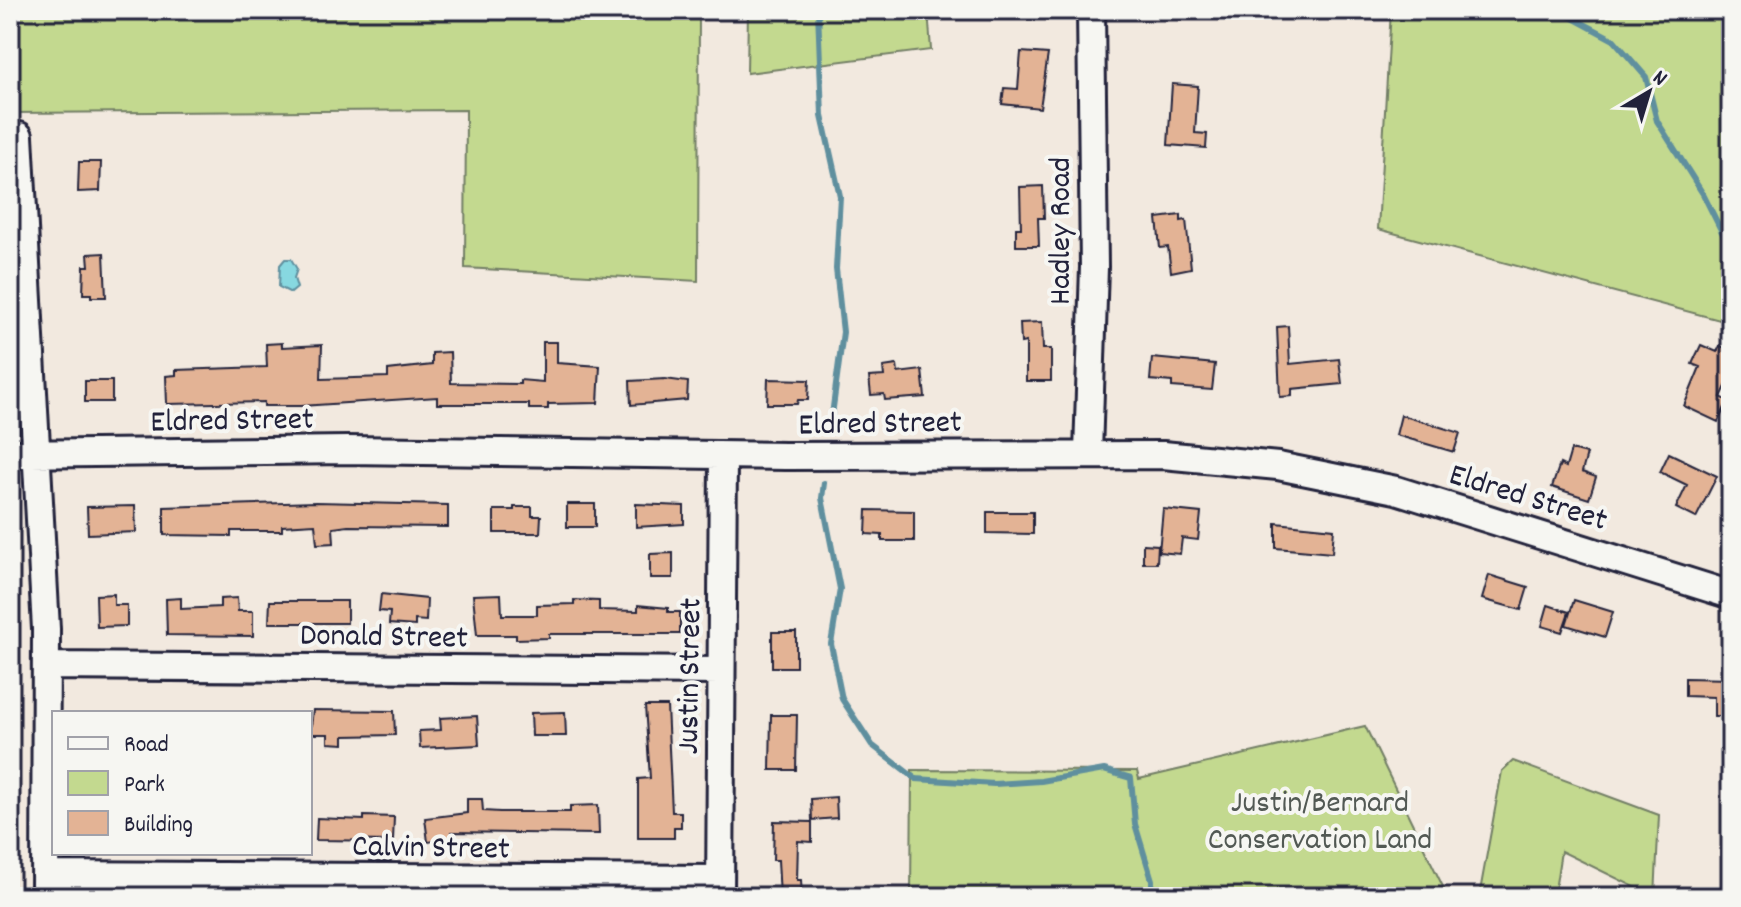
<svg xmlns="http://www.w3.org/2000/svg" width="1741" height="907" viewBox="0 0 1741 907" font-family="Dekko,sans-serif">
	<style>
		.green { fill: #c3d98f; stroke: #727e65; stroke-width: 2 }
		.water { fill: #87d8e0; stroke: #5f8f9e; stroke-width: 2 }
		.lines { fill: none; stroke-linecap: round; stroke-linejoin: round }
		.stream { stroke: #5f8f9e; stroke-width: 6 }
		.building { fill: #e3b395; stroke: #22223b; stroke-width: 2 }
		.minor-casing { stroke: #22223b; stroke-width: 32 }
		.minor { stroke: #f6f6f2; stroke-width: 26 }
		.labels { text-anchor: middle; stroke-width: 8; stroke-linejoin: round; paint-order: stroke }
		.street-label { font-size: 32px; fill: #22223b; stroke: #f6f6f2 }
		.park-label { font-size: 32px; fill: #525954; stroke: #f6f6f2 }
	</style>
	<rect width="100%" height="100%" fill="#f2e9df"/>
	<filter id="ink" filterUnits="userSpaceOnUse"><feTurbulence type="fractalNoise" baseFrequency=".0125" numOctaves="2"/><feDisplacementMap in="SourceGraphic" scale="16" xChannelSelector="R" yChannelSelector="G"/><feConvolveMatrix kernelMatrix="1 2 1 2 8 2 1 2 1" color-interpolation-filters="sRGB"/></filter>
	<g filter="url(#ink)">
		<!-- green -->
		<path class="green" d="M10,10H699L698,281L465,268L466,110L10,113Z
			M748,10H928L931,50L747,73Z
			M1391,10H1731V323L1378,229Z
			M1365,726L1448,897H911L912,770L1137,771L1139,779Z
			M1513,761L1659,815L1655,897L1561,851L1554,897H1479L1502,771Z"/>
		<!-- water -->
		<path class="water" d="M285,259H291L297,269L294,278L297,288L291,293L279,287L280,265Z"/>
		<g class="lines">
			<!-- stream -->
			<path class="stream" d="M818,10L822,116L840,196L836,269L843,332L830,430
				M1558,10L1614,40L1646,77L1657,121L1703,194L1731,250
				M824,483L822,498L840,589L831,644L842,699L872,745L916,779L994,784L1041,781L1104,770L1131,778L1135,824L1152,880V897"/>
		</g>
		<!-- building -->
		<path class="building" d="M1021,52L1048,54L1040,108L1002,104L1004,88L1018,89Z
			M1172,84L1198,86L1195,133L1207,134L1206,148L1168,145Z
			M79,162H101L100,191L78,192Z
			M1043,186L1044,218H1038L1039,246H1016V228H1021L1020,187Z
			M1181,215V221L1186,220L1191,268L1171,272L1168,247L1160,248L1157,218Z
			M104,253L106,297H91V294H83L84,266H89L88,254Z
			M1042,322L1043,349H1051V381H1026V342L1021,343L1020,323Z
			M1288,326L1290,364L1339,359L1342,384L1292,389V396L1280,397L1277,327Z
			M543,342H557V363L600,366L598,403L548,404V409H529V404H437V397L301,406H264V402L167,404L166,376L176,375V370L267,367L266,344L282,343V347L322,345L321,379L388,377V370L432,365V353L450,352L451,383L520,384V380L543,382Z
			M1701,345L1717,352L1720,346L1731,350V376L1721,397L1728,401L1718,422L1684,406L1700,367L1692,364Z
			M1152,358L1215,364L1212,390L1172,387V382L1150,380Z
			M897,365L898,373L922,370L925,397L885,400L884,394L871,395L869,377L884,376L883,367Z
			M665,379L688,382L687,400L631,405L630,381Z
			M768,379L809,380L808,400H798L797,404H767Z
			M85,381H112V402H85Z
			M1401,415L1460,433L1454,452L1396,435Z
			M1571,450L1587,454L1582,472L1596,477L1589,499L1552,487L1560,464L1566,467Z
			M1669,453L1717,476L1696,518L1676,508L1687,485L1660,472Z
			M316,502L448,505V527L348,526L333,528L334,543L317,544L315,524L282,526V531H231V536L164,535V507Z
			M567,504H595V527H567Z
			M636,504L684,506V524L636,527Z
			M135,506L136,532L88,534L87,507Z
			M514,507H532V516H541L540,533H494V510H514Z
			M1163,509L1201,513L1198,540L1182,538L1180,554L1159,552Z
			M867,510L914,511V541H882V535L866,534Z
			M987,512H1033V534L987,533Z
			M1276,523L1334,529L1332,553L1276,548Z
			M1143,544L1158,545L1157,563H1143Z
			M673,553V578H650V554Z
			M1489,575L1528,587L1521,610L1482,599Z
			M114,594V605H127V626L97,627L96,595Z
			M381,594L427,599L426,621L415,620V626L389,624L390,612L379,611Z
			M501,594L502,615H537V605L574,604V600L599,601V610L638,611V605L668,608V612H680V634H549V638L516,639V635H477L473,595Z
			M181,598V609L220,607V599L237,598L238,611H253V636L167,635L166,599Z
			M1574,600L1613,612L1605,637L1566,625Z
			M270,601H347V623H269Z
			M1548,605L1569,612L1562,632L1542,626Z
			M772,632H796V667H772Z
			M1685,678L1731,679V716H1714V697L1685,696Z
			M645,706H667L672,812H681V827H674V838H638V779L650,778Z
			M394,711L395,735L344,736V744L328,743V734H310L313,710Z
			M565,712L566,736H532L531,713Z
			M771,715H797L796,770H770Z
			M477,716L479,745L420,748L419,731L441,730L440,718Z
			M836,797L837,818L812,820L811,799Z
			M467,799H482L483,811L500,812H570V806L598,805L599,834L452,832L453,839L428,842L425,818L467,813Z
			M364,816L394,817L393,841L316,840L317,818L364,820Z
			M774,821L812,822V842L798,841L797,880H801L802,897H780L778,860H773Z"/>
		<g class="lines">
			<defs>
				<path id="minor" d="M19,136L46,629L45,897
					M1088,453L1094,267L1091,10
					M10,454L347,450L785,456L1163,455L1278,466L1396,490L1731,595
					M46,666L720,671
					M45,875L720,879
					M720,897L723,456"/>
			</defs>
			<!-- minor casing -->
			<use href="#minor" class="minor-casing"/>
			<!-- minor -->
			<use href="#minor" class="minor"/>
		</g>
	</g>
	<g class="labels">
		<!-- street labels -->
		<g class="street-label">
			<text transform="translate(1058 231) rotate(-90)" y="11">Hadley Road</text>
			<text transform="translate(232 418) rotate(-1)" y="11">Eldred Street</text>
			<text transform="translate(880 421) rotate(-1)" y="11">Eldred Street</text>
			<text transform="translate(1529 495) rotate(17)" y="11">Eldred Street</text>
			<text transform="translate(384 634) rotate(1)" y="11">Donald Street</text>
			<text transform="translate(687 676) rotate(-89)" y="11">Justin Street</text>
			<text transform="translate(431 845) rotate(1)" y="11">Calvin Street</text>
		</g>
		<!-- park labels -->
		<g class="park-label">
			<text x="1320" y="811">Justin/Bernard<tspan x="1320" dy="37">Conservation Land</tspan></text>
		</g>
	</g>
	<!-- margin -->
	<rect width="1741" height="907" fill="none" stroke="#f6f6f2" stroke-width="40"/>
	<rect x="20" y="20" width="1701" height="867" fill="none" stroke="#22223b" stroke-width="3" filter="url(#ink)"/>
	<!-- legend -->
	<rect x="52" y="711" width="260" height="144" fill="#f6f6f2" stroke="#a1a1a9" stroke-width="2"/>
	<rect x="68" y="737" width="40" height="12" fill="#f6f6f2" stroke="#a1a1a9" stroke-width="2"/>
	<text x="124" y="751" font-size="24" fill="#22223b">Road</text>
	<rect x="68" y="771" width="40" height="24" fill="#c3d98f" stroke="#a1a1a9" stroke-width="2"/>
	<text x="124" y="791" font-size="24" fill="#22223b">Park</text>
	<rect x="68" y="811" width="40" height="24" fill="#e3b395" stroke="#a1a1a9" stroke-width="2"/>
	<text x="124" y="831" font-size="24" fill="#22223b">Building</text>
	<!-- north arrow -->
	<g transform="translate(1649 92) rotate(38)" stroke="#f6f6f2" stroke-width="6" paint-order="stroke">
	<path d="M0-6L14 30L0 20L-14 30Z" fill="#22223b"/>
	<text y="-12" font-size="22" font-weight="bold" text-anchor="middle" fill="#22223b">N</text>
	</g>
</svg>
